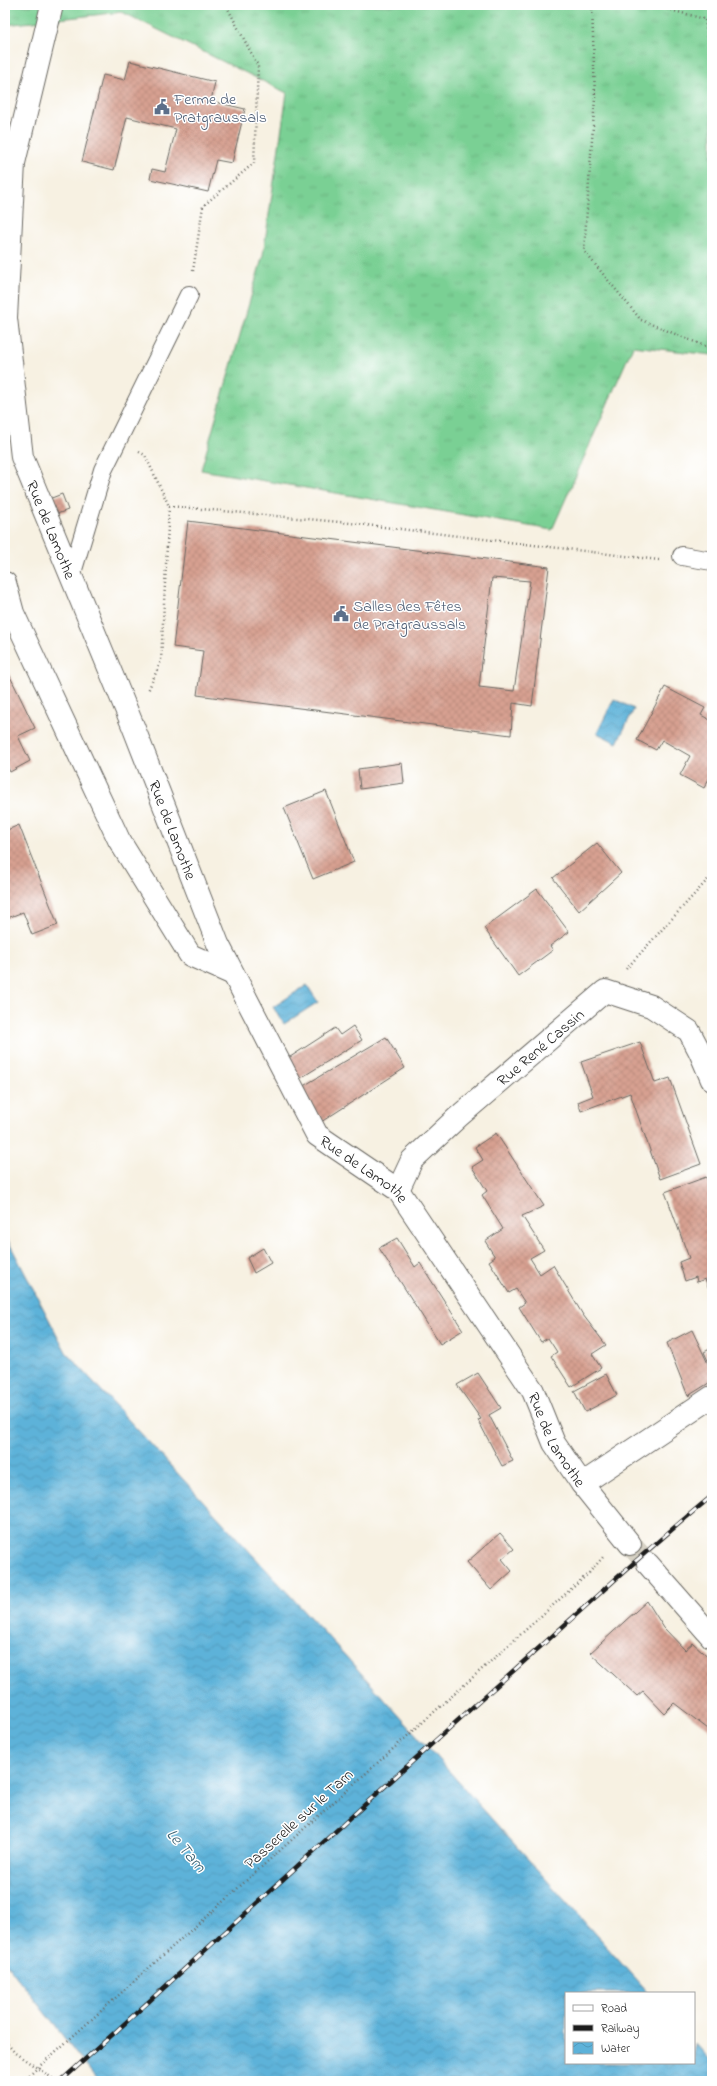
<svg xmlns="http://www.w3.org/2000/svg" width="717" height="2086" viewBox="0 0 717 2086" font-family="'Indie Flower',sans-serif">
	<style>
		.grass { fill: url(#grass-tufts); stroke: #4b7658 }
		.water { fill: url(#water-waves); stroke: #3c677a }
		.building { fill: url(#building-cross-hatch); fill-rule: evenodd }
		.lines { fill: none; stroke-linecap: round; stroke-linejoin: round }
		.street-tunnel { stroke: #d6d1c4; stroke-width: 22; stroke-dasharray: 22 11; stroke-linecap: butt }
		.lane-casing { stroke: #696761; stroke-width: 20 }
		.street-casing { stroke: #696761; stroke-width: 24 }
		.path { stroke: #696761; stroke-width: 2.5; stroke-dasharray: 1 3; stroke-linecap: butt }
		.lane { stroke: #fff; stroke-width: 18 }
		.street { stroke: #fff; stroke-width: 22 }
		.rail-casing { stroke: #1c1c1c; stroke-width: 4.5 }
		.rail { stroke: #fff; stroke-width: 3; stroke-dasharray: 9; stroke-linecap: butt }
		.path-bridge { stroke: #696761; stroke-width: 2.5; stroke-dasharray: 1 3; stroke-linecap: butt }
		.labels { text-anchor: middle; stroke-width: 3; stroke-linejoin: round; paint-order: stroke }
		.service-label { font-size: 16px; fill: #4e5e75; stroke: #fff; text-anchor: start }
		.street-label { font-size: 16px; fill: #1c1c1c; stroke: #fff }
		.water-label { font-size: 17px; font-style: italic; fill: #396071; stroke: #fff }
	</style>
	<defs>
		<pattern id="grass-tufts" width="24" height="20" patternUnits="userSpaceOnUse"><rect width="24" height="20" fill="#7ad094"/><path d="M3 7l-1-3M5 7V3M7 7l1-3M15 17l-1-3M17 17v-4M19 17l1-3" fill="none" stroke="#69b27f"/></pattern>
		<pattern id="water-waves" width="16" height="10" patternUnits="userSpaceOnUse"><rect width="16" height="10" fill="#5db2d9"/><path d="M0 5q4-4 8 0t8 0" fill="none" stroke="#5098ba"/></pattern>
		<pattern id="building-cross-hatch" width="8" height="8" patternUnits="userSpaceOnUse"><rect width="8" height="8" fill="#d7a091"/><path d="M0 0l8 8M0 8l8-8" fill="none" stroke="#b8897c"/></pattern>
	</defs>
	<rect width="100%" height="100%" fill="#fff"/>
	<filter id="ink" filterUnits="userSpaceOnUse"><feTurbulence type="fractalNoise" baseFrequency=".025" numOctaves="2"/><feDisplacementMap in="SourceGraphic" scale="8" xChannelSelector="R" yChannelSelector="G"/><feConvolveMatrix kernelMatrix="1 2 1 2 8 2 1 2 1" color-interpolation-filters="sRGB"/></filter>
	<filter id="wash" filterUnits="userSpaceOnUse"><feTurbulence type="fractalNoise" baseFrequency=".012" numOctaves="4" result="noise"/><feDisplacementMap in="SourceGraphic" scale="16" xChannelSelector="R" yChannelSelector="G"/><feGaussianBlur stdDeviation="0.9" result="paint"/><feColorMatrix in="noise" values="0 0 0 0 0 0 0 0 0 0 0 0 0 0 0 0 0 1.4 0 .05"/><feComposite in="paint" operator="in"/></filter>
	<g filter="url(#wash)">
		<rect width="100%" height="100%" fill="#f7f1e2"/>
		<!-- grass -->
		<path class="grass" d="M5,5H712V355L633,346L552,530L201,470L263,255L287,93L122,12L5,25Z"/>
		<!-- water -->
		<path class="water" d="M614,699L634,709L617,743L597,733Z
			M307,985L318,1002L284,1024L273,1007Z
			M5,1235L66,1352L342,1652L648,1993H566V2063H694V2043L712,2063V2081H98L5,1962Z"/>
		<g id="blocks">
			<!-- building -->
			<path class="building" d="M130,61L215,82L211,101L245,109L232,163L216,160L208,192L150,179L152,169L165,172L176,129L127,117L114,170L82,162L103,75L125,80Z
				M62,494L68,510L54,515L49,499Z
				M188,521L549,567L532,706L513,703L511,735L197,695L203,651L173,647ZM492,578L530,581L514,691L479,687Z
				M5,666L35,728L18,736L30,761L10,772L5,762Z
				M665,687L705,708L701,715L712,721V773L704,788L680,775L690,756L662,740L656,750L637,740Z
				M402,763L404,783L360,789L358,769Z
				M326,791L354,862L313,879L284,808Z
				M19,825L58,925L32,935L23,912L5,919V831Z
				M597,843L621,873L579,911L553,878Z
				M537,889L569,932L550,946L553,950L518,976L484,928Z
				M353,1026L362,1040L299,1079L287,1059L335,1028L340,1035Z
				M386,1037L405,1068L321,1122L300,1088Z
				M640,1042L655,1083L670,1078L701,1164L660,1179L630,1093L581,1111L578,1102L593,1096L581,1062Z
				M496,1133L544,1206L522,1216L544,1250L530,1258L540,1274L553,1265L583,1315L606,1345L592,1354L601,1368L571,1387L551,1356L557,1352L548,1338L541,1342L519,1307L525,1303L516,1289L509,1293L489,1261L495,1257L485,1241L503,1229L482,1195L487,1191L472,1167L483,1160L475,1147Z
				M706,1177L712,1192V1297L705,1279L697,1282L696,1277L685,1281L679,1262L689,1258L665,1192Z
				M397,1238L415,1267L420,1263L463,1330L440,1344L379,1248Z
				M263,1248L271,1263L254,1273L247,1258Z
				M692,1330L712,1372V1381L688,1396L667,1343Z
				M712,1348V1369L704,1352Z
				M478,1373L501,1408L489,1415L513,1461L502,1466L478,1420L481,1419L457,1385Z
				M606,1374L617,1395L585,1412L574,1391Z
				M500,1533L514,1549L502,1559L512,1571L491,1590L467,1562Z
				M647,1601L664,1628L685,1650L693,1643L712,1660V1732L674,1703L664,1713L643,1691L637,1696L590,1653Z"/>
		</g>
	</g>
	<g filter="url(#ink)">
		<use href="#blocks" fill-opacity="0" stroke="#696761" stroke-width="1"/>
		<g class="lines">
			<!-- street-tunnel -->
			<path class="street-tunnel" d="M630,1544L648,1564"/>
			<defs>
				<path id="lane" d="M682,556L712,561
					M71,576L103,470L189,295"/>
				<g id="street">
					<path id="s1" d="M52,5L14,163L6,318L22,457L133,726L218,944L317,1135L398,1190L533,1391L554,1443L582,1484L630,1544"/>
					<path d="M5,583L13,613L119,840L190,955L233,974"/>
					<path id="s2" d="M398,1190L412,1160L458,1117L605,991L651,1006L689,1031L700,1052L712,1080"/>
					<path d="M582,1484L712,1397"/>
					<path d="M648,1564L712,1637"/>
				</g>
			</defs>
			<!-- lane casing -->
			<use href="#lane" class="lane-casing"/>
			<!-- street casing -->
			<use href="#street" class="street-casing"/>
			<!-- path -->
			<path class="path" d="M592,5L595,98L584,251L641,320L712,349
				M652,5L712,21
				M705,20L712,62
				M193,271L203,206L254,163L258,66L226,5
				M139,452L145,455L169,506L161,661L148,691
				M169,506L350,523L659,560
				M626,969L712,875
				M589,1573L604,1556
				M5,2041L15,2053L52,2078L53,2081"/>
			<!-- lane -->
			<use href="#lane" class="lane"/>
			<!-- street -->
			<use href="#street" class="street"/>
			<defs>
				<path id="rail" d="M61,2081C218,1940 372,1796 530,1656C591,1602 649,1547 712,1496"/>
			</defs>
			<!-- rail casing -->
			<use href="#rail" class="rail-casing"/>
			<!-- rail -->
			<use href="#rail" class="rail"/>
			<!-- path-bridge -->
			<path class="path-bridge" d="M23,2081L589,1573"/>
		</g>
	</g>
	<!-- icons -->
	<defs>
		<symbol id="civic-bare" viewBox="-9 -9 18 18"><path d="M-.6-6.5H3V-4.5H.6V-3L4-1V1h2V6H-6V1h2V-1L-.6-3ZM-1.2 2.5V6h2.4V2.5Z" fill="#5c6f8a" stroke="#fff" stroke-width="2.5" paint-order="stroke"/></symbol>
	</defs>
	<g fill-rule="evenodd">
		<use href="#civic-bare" x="151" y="96" width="22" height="22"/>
		<use href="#civic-bare" x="330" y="603" width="22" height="22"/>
	</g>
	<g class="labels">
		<!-- service labels -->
		<g class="service-label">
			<text x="174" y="104">Ferme de<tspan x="174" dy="18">Pratgraussals</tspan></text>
			<text x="353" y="611">Salles des Fêtes<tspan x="353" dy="18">de Pratgraussals</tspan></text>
		</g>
		<!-- street labels -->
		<g class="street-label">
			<text dy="6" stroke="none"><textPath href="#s1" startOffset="536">Rue de Lamothe</textPath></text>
			<text dy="6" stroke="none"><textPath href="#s1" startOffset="860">Rue de Lamothe</textPath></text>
			<text dy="6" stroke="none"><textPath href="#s2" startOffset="204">Rue René Cassin</textPath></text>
			<text dy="6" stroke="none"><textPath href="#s1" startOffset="1256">Rue de Lamothe</textPath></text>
			<text dy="6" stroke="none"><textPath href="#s1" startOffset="1592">Rue de Lamothe</textPath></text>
			<text transform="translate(298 1818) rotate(-42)" y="6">Passerelle sur le Tarn</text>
		</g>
		<!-- water labels -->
		<g class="water-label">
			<text transform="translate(187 1850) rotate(50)" y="6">Le Tarn</text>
		</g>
	</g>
	<!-- margin -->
	<rect width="717" height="2086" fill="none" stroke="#fff" stroke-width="20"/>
	<!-- legend -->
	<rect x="565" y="1992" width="130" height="72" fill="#ffffff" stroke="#a4a4a4"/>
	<rect x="573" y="2005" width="20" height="6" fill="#ffffff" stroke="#a4a4a4"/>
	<text x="601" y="2012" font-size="12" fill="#1c1c1c">Road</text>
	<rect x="573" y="2025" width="20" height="6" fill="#1c1c1c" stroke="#a4a4a4"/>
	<text x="601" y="2032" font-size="12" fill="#1c1c1c">Railway</text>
	<rect x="573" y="2042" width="20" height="12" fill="url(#water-waves)" stroke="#a4a4a4"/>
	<text x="601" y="2052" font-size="12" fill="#1c1c1c">Water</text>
</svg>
